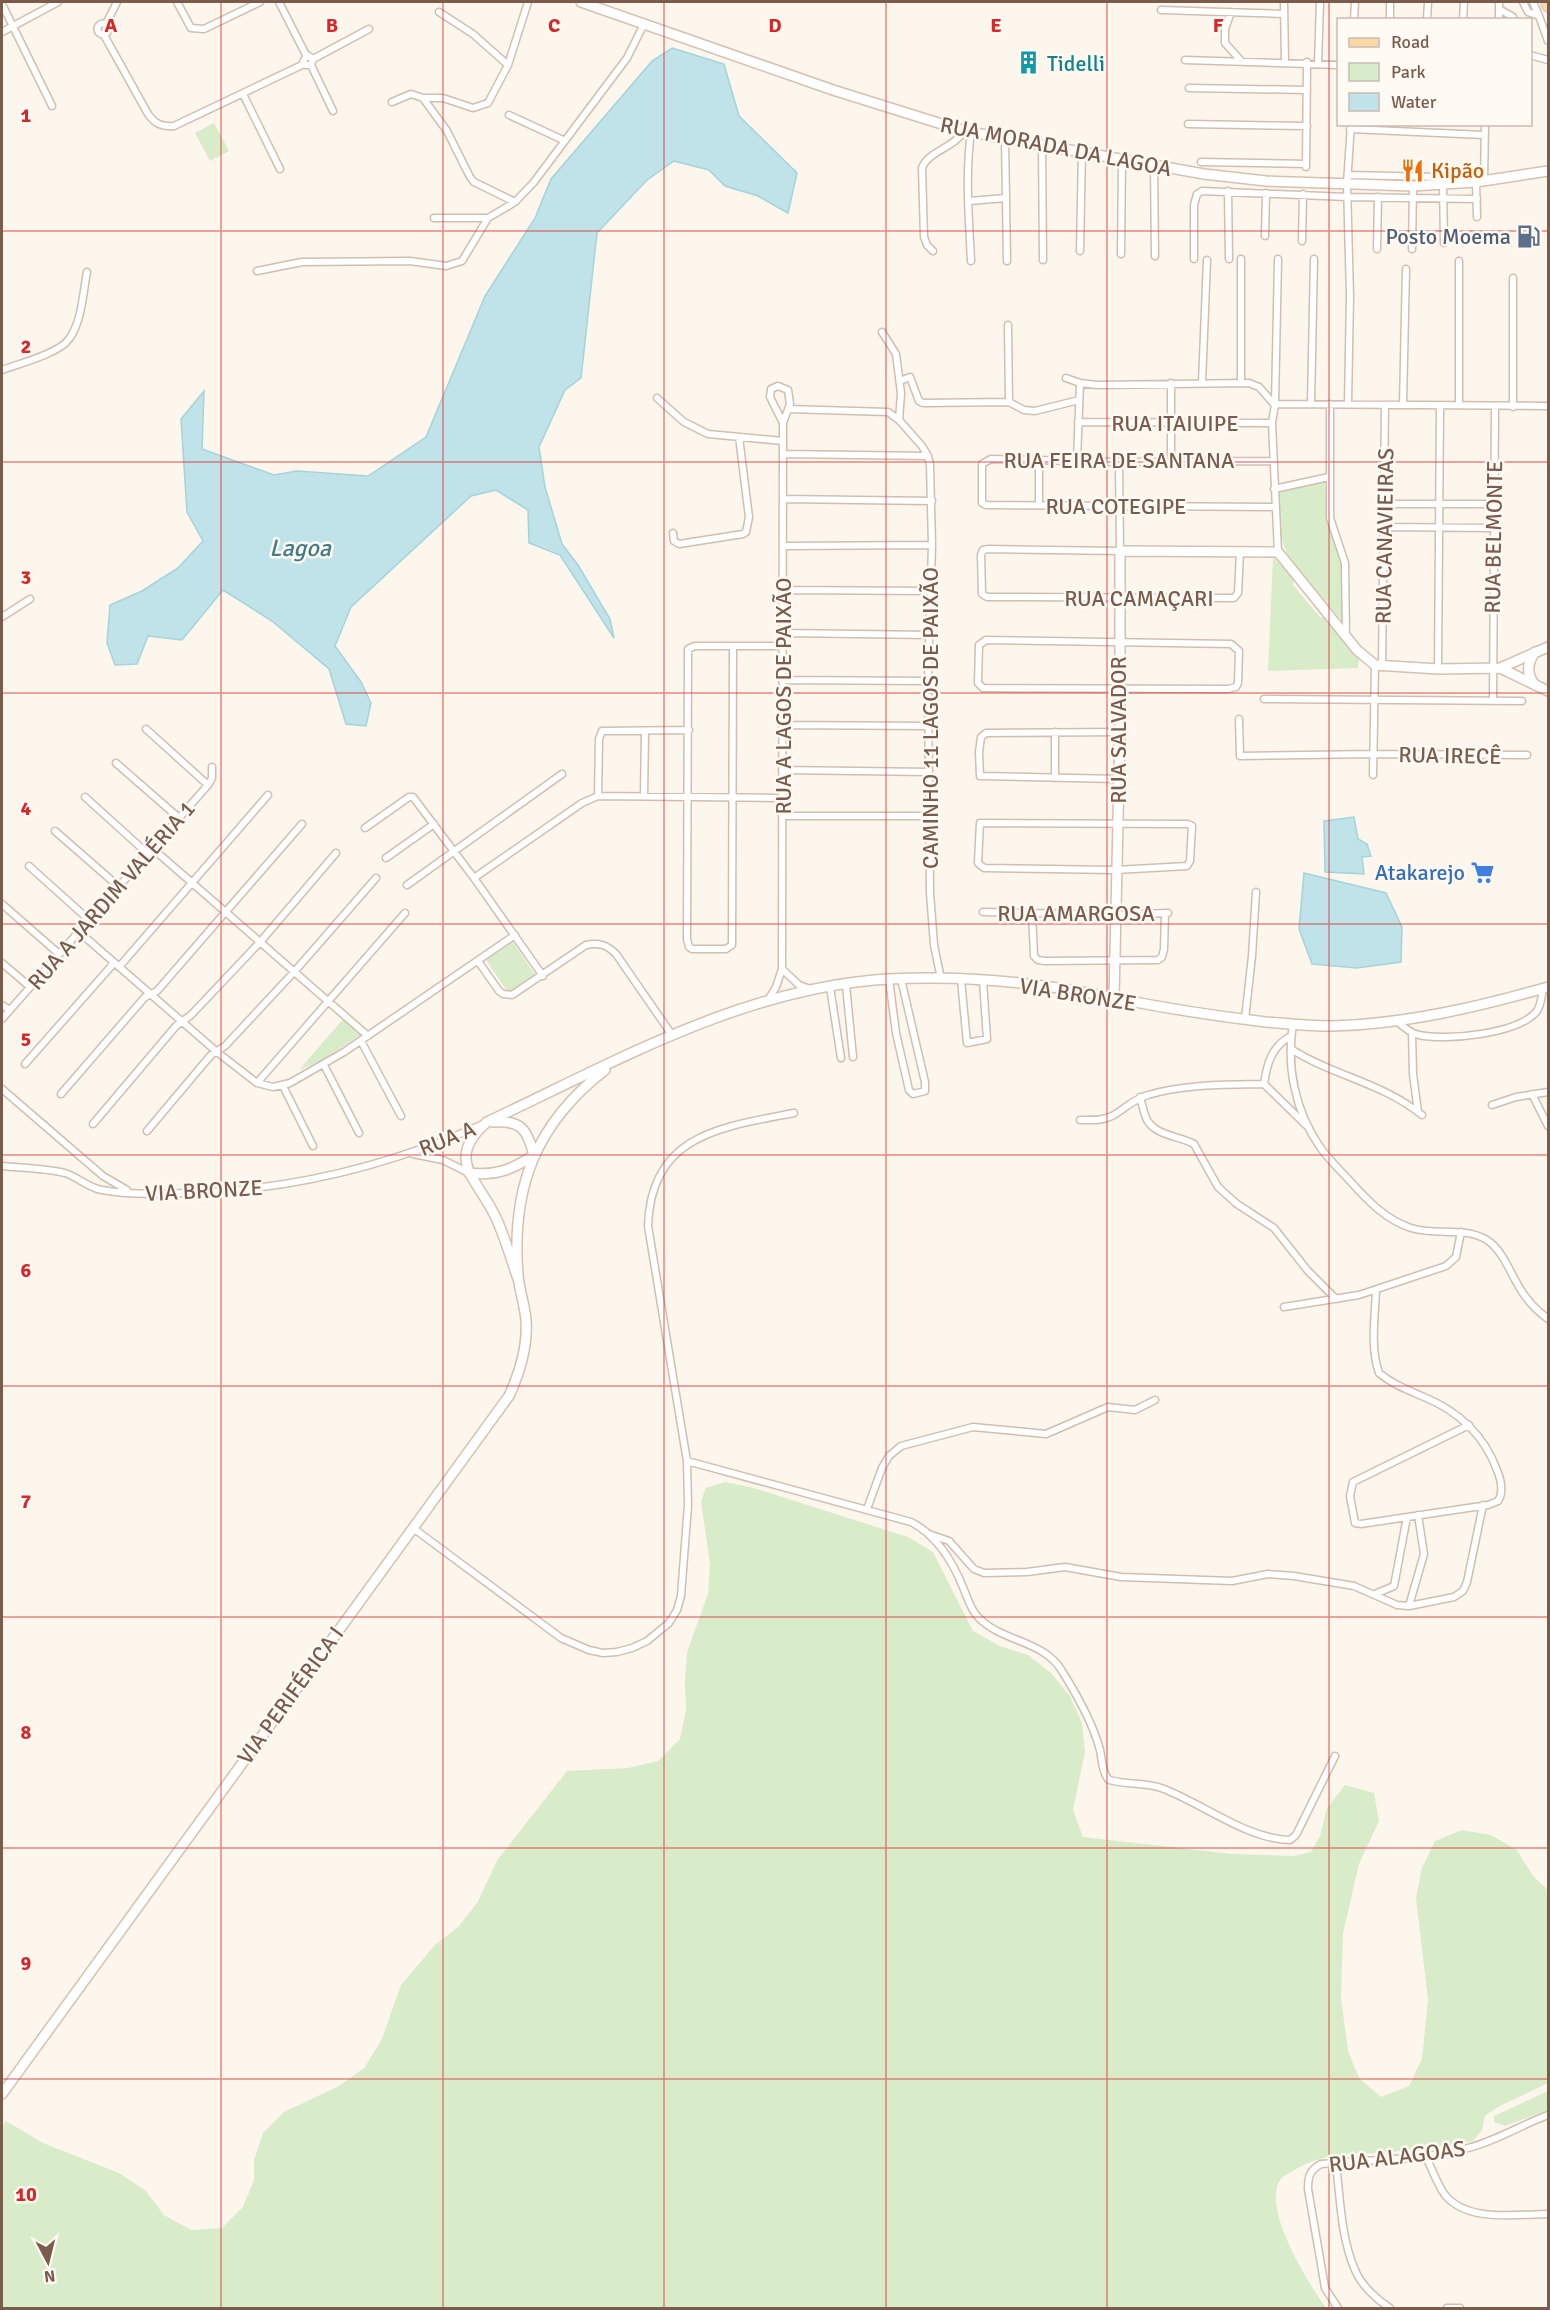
<svg xmlns="http://www.w3.org/2000/svg" width="1550" height="2310" viewBox="0 0 1550 2310" font-family="Signika,sans-serif">
	<style>
		.green { fill: #d8ecc9 }
		.water { fill: #bfe3e8; stroke: #a5d3da; stroke-width: 1.5 }
		.lines { fill: none; stroke-linecap: round; stroke-linejoin: round }
		.street-casing { stroke: #d1beb0; stroke-width: 9 }
		.secondary-casing { stroke: #d6c0b0; stroke-width: 12 }
		.primary-casing { stroke: #dad1cd; stroke-width: 14 }
		.street { stroke: #fff; stroke-width: 6 }
		.secondary { stroke: #fff; stroke-width: 9 }
		.primary { stroke: #fbd9a5; stroke-width: 10 }
		.grid { fill: none; stroke: #d62828; stroke-width: 1.5; stroke-opacity: 0.55 }
		.labels { text-anchor: middle; stroke-width: 5; stroke-linejoin: round; paint-order: stroke }
		.culture-label { font-size: 22px; fill: #0d838f; stroke: #fffaf3; text-anchor: start }
		.street-label { font-size: 22px; fill: #7a5c4d; stroke: #fffaf3 }
		.food-label { font-size: 22px; fill: #c56008; stroke: #fffaf3; text-anchor: start }
		.service-label { font-size: 22px; fill: #4e5e75; stroke: #fffaf3; text-anchor: end }
		.shop-label { font-size: 22px; fill: #366cbe; stroke: #fffaf3; text-anchor: end }
		.water-label { font-size: 24px; font-style: italic; fill: #437c86; stroke: #fffaf3 }
		.grid-label { font-size: 20px; text-anchor: middle; font-weight: bold; fill: #d62828; stroke: #fffaf3; stroke-width: 5; stroke-linejoin: round; paint-order: stroke }
	</style>
	<rect width="100%" height="100%" fill="#fdf6ec"/>
	<!-- green -->
	<path class="green" d="M214,123L229,151L210,161L195,133Z
		M1325,482L1327,518L1342,567V621L1290,558C1277,539 1280,514 1278,492Z
		M1273,557L1294,578L1293,585L1320,617L1326,618L1359,659L1358,668L1268,671Z
		M513,942L536,976L509,994L486,960Z
		M344,1018L362,1034L321,1061L299,1070Z
		M725,1482L754,1488L908,1537L933,1552L973,1631L1000,1646L1028,1655L1051,1673L1070,1696L1082,1723L1085,1752L1073,1810L1083,1837L1233,1854L1293,1856L1311,1852L1320,1836L1327,1808L1345,1785L1374,1793L1379,1821L1359,1864L1343,1933L1341,1998L1348,2051L1359,2078L1381,2097L1409,2086L1422,2059L1428,2000L1416,1898L1422,1868L1435,1841L1462,1830L1491,1835L1517,1850L1533,1876L1548,1890V2083L1498,2107L1485,2116L1482,2130L1473,2141C1446,2146 1418,2149 1390,2152C1357,2155 1328,2151 1296,2169C1292,2172 1284,2175 1281,2179C1260,2207 1309,2284 1326,2308H2V2127L6,2121L43,2143L119,2173L146,2191L164,2215L191,2230L222,2228L243,2207L254,2180V2160L263,2133L284,2112L339,2086L364,2068L381,2041L401,1985L435,1945L458,1927L477,1903L498,1859L567,1771L628,1768L658,1761L680,1739L686,1710L685,1682L687,1652L708,1594L710,1564L701,1501L706,1488Z
		M1548,2091V2110L1505,2126L1494,2122V2116Z"/>
	<!-- water -->
	<path class="water" d="M672,48L724,64L739,116L797,173L788,213L758,196L725,186L709,170L674,161L647,180L597,233L581,378L565,390L539,447L545,487L562,544L578,565L610,619L614,638L560,555L529,543L528,510L496,490L471,496L351,607L335,646L361,682L371,703L366,726L346,724L329,669L272,621L223,590L182,640L148,636L137,664L115,665L107,643L110,605L142,591L178,568L203,541L187,512L181,419L204,391L202,449L274,475L297,471L368,476L426,437L485,296L535,218L551,179L652,61Z
		M1354,817L1358,839L1367,844L1371,856L1362,857L1364,874L1325,872L1324,821Z
		M1304,873L1386,893L1402,927L1401,962L1357,968L1312,964L1299,929Z"/>
	<g class="lines">
		<defs>
			<path id="street" d="M177,2L191,28L204,29L260,2
				M279,2L306,55
				M1284,2L1285,62
				M1523,2L1528,12L1539,16L1548,41
				M1533,2L1539,16
				M2,4L52,106
				M1499,9L1513,17L1514,20
				M1161,10L1284,14
				M439,12L473,34L508,65
				M1231,12L1225,29V43L1242,62
				M1354,20L1355,2
				M1390,20V2
				M1427,20L1428,2
				M1463,20L1464,2
				M1499,20V2
				M97.5 29a5.5 5.5 0 1 1 11 0a5.5 5.5 0 1 1-11 0Z
				M106,24L117,2
				M2,32L58,2
				M104,35L148,114C155,124 162,127 174,126L304,64
				M1530,55L1548,60
				M313,59L307,55L303,62L305,65H311L313,59L369,29
				M1185,60L1338,65
				M1318,63L1320,2
				M311,65L333,111
				M1189,88L1307,90
				M243,94L280,169
				M423,98L447,131L470,177L474,182L515,202
				M392,102L411,94L423,98H443L473,108L488,103L508,65L528,2
				M509,115L563,140
				M1188,124L1307,126
				M1350,129L1484,135
				M1005,138L1007,261
				M1042,144L1043,260
				M1201,162L1306,164
				M1154,165L1155,256
				M1306,167L1307,62
				M1348,175L1437,177L1457,181
				M1484,181L1485,124
				M1476,182L1477,217
				M1443,185L1444,243
				M1228,191L1229,259
				M969,201L1006,198
				M434,218H488
				M1265,236L1266,193
				M1302,241L1303,194
				M1377,249L1378,197
				M1412,249L1413,186
				M933,251L927,245L924,237L922,168C928,151 954,148 964,131
				M1080,251L1082,151
				M1121,254L1122,158
				M1194,259V205L1197,194L1202,191L1347,197L1477,199
				M971,261C969,219 965,175 971,132
				M257,271L302,262L410,261L446,266L462,261L488,218L515,202L534,182L627,58L644,24
				M1008,325L1009,402
				M882,332L896,354L901,393L899,420
				M2,370C18,364 60,353 69,339C82,322 83,292 87,272
				M1066,378L1080,383L1097,385L1249,383L1259,387L1274,404
				M900,381L910,377L919,401L923,403L1009,402L1024,410L1035,411L1079,400
				M1241,382V259
				M1171,383V461
				M1202,383L1207,260
				M657,398L684,422L708,434L783,441
				M1311,403L1314,259
				M1348,403L1350,296L1347,184L1351,124
				M1275,404L1548,406
				M1330,404V518L1345,563L1346,637
				M1403,405L1406,269
				M1459,405V261
				M1513,407V278
				M788,409L888,412L899,420L922,446L928,456L930,465L932,545L928,681L930,893L934,945L941,979
				M1078,422L1272,423
				M784,454L928,456
				M1077,460L1080,383
				M1273,461L1119,462L991,459L982,464V503L986,505L1275,507
				M1119,462L1120,551L988,549L983,550L981,555L982,594L987,597H996L1234,598L1238,593L1240,552
				M1274,489L1329,477
				M784,499L932,501
				M1385,504H1494
				M1039,505V460
				M1385,527L1493,528
				M673,533L674,541L679,544L743,534L746,532L749,517L739,437
				M784,546L932,545
				M1278,552L1272,423L1275,404L1278,259
				M784,590L930,591
				M2,617L30,599
				M783,633L930,635
				M986,640L1231,644L1239,651L1238,683L1236,687L1228,689L983,688L978,683L979,645Z
				M733,646L732,945L726,949H692L689,947L687,939L688,649L695,646H783
				M1382,667L1385,405
				M1438,669L1440,405
				M783,680L928,681
				M1264,699L1522,701
				M1493,701L1495,406
				M1239,719L1240,756L1374,754L1527,755
				M782,725L930,726
				M146,729L208,785
				M1055,732V778
				M116,763L179,818
				M782,770L929,772
				M1373,775L1375,665
				M1118,779L980,776L979,752L981,737L986,733L1120,732
				M598,796L599,739L602,731L689,730
				M644,796L645,731
				M85,797L147,853
				M782,816H930
				M980,823L1188,824L1192,826L1190,861L1187,866L1116,870L984,868L978,863Z
				M365,828L409,797H413L474,878L543,976
				M55,831L118,886
				M152,848L368,1036
				M386,858L434,824
				M29,866L88,919
				M474,878L582,803L598,796L782,798
				M407,885L562,774
				M2,904L58,953
				M983,912L1116,915L1168,913
				M1032,913L1034,956L1038,960L1045,961L1158,960L1162,957L1164,949L1165,913
				M78,931L217,1052L257,1083L273,1087L290,1083L344,1052L515,935
				M478,961L499,991L503,994L512,995L586,945C599,942 607,945 616,954L672,1035
				M2,963L29,986
				M119,967L268,795
				M782,969L799,985L810,989
				M889,979L896,1033L909,1090L913,1094L925,1091V1082L901,979
				M961,980L967,1043L987,1039L983,981
				M846,985L853,1057
				M830,987L841,1058
				M768,1000L776,987L782,969L783,423L790,404L788,390L778,386L771,389L770,397L783,423
				M2,1005L10,1010
				M2,1019L208,785L212,778V767
				M1245,1019L1252,956L1256,892
				M1396,1020C1403,1027 1410,1033 1419,1035C1446,1041 1519,1034 1537,1011C1541,1005 1542,995 1543,988
				M1293,1024C1286,1066 1295,1111 1320,1147C1328,1159 1340,1170 1350,1181C1367,1200 1386,1220 1411,1228C1436,1236 1464,1226 1487,1240C1502,1250 1509,1270 1518,1285C1525,1298 1536,1310 1548,1319
				M1412,1033L1413,1074L1418,1112
				M361,1041L401,1116
				M1291,1049C1333,1076 1381,1082 1422,1115
				M25,1064L114,963
				M324,1065L359,1133
				M257,1083L405,913
				M1264,1084L1306,1125
				M1264,1084C1267,1063 1272,1046 1291,1036
				M283,1086L313,1146
				M2,1089L103,1176L127,1190
				M61,1094L145,997L157,991L302,824
				M1532,1094L1548,1126
				M1140,1097C1142,1104 1144,1114 1147,1120C1156,1136 1180,1136 1194,1144L1218,1187L1237,1204L1274,1228L1308,1271L1336,1299
				M1492,1105L1516,1097L1548,1092
				M1080,1120C1091,1120 1102,1121 1112,1116C1125,1109 1133,1099 1148,1095C1184,1084 1226,1085 1264,1084
				M93,1124L176,1026L191,1015L261,941L336,853
				M147,1131L211,1055L225,1046L295,971L376,878
				M413,1154L443,1160L469,1173
				M2,1166C22,1168 45,1168 65,1173C78,1177 88,1188 102,1190C130,1195 161,1194 189,1193C291,1190 388,1166 481,1125
				M1376,1290C1375,1317 1370,1347 1379,1373C1392,1384 1408,1390 1424,1397C1458,1411 1484,1435 1497,1470C1501,1480 1504,1492 1498,1501L1488,1505L1361,1524L1355,1523L1350,1496L1353,1482L1469,1425
				M1284,1307L1359,1295L1446,1266L1456,1257L1461,1232
				M687,1461L911,1522C935,1534 952,1560 962,1585C967,1596 970,1609 978,1617C1001,1642 1044,1640 1062,1671C1077,1695 1093,1723 1100,1750C1102,1759 1102,1773 1109,1780C1127,1785 1147,1782 1164,1789C1203,1804 1247,1839 1290,1840L1296,1835L1335,1756
				M867,1509L882,1468L889,1456L901,1446L973,1427L1046,1434L1108,1407L1135,1410L1155,1400
				M413,1528L561,1638L589,1650L603,1653L617,1652L632,1648L647,1641L669,1623L677,1610L681,1596L688,1505L687,1461L648,1226C651,1134 722,1127 794,1113
				M929,1534L949,1541L974,1569L984,1573L1027,1572L1065,1567L1121,1577L1232,1581L1268,1574L1294,1576L1354,1586L1397,1605L1409,1606L1454,1597L1463,1591L1467,1582L1483,1505
				M1375,1594L1394,1586L1407,1517
				M1409,1606L1424,1554L1418,1515
				M1426,2157C1432,2169 1437,2184 1445,2195C1468,2223 1517,2214 1548,2214
				M1336,2163C1340,2198 1341,2238 1355,2270C1361,2285 1377,2300 1390,2308
				M1338,2308L1325,2288L1323,2276L1308,2189C1308,2176 1310,2170 1321,2164C1370,2159 1420,2161 1468,2148C1496,2141 1521,2125 1548,2115
				M1447,2308H1460"/>
			<path id="secondary" d="M581,2L833,90L964,131L1204,174L1266,181L1413,186L1476,182L1548,171
				M1535,652C1527,663 1526,674 1535,685
				M1500,668L1548,691
				M1114,998L1120,732V551L1278,552L1357,650L1375,665L1438,669L1500,668L1548,647
				M469,1173C495,1176 512,1170 534,1155C527,1129 521,1120 493,1122
				M518,1279C511,1259 505,1237 496,1218C479,1180 443,1160 487,1122C615,1062 745,987 889,979C962,975 1042,983 1114,998C1164,1008 1215,1016 1266,1022C1288,1024 1310,1026 1332,1026C1406,1024 1478,1007 1548,987
				M2,2094L509,1396C520,1372 528,1347 526,1320C525,1305 519,1290 518,1275C511,1189 535,1124 605,1070"/>
			<path id="primary" d="M1547,2L1548,6"/>
		</defs>
		<!-- street casing -->
		<use href="#street" class="street-casing"/>
		<!-- secondary casing -->
		<use href="#secondary" class="secondary-casing"/>
		<!-- primary casing -->
		<use href="#primary" class="primary-casing"/>
		<!-- street -->
		<use href="#street" class="street"/>
		<!-- secondary -->
		<use href="#secondary" class="secondary"/>
		<!-- primary -->
		<use href="#primary" class="primary"/>
	</g>
	<!-- grid -->
	<path class="grid" d="M221,2V2308M443,2V2308M664,2V2308M886,2V2308M1107,2V2308M1329,2V2308M2,231H1548M2,462H1548M2,693H1548M2,924H1548M2,1155H1548M2,1386H1548M2,1617H1548M2,1848H1548M2,2079H1548"/>
	<!-- icons -->
	<defs>
		<symbol id="building-bare" viewBox="-9 -9 18 18"><path d="M-4-6H4V6H1V3H-1V6H-4ZM-2.5-4.3h1.7v1.8h-1.7ZM.8-4.3h1.7v1.8H.8ZM-2.5-1h1.7V.8h-1.7ZM.8-1h1.7V.8H.8Z" fill="#0f9aa8" stroke="#fffaf3" stroke-width="2.5" paint-order="stroke"/></symbol>
		<symbol id="restaurant-bare" viewBox="-9 -9 18 18"><path d="M-5-6h1v4h1v-4h1v4h1v-4h1v5L-1.5 .5V6h-2V.5L-5-1ZM5-6V6H3V1.5H1.5Q1.5-4 5-6Z" fill="#e8710a" stroke="#fffaf3" stroke-width="2.5" paint-order="stroke"/></symbol>
		<symbol id="fuel-bare" viewBox="-9 -9 18 18"><path d="M-5.5-6h7V0h2V4h1.3V-2.5L3-4.5l.8-.8L6-3V5H2.5V1h-1V6h-7ZM-4.2-4.7v3.2H.2V-4.7Z" fill="#5c6f8a" stroke="#fffaf3" stroke-width="2.5" paint-order="stroke"/></symbol>
		<symbol id="supermarket-bare" viewBox="-9 -9 18 18"><path d="M-6-5.5h2.5l.6 2H6L4.5 2H-2.5L-4.4-4H-6ZM-1.5 3.2a1.3 1.3 0 1 0 .1 0ZM3 3.2a1.3 1.3 0 1 0 .1 0Z" fill="#3f7fe0" stroke="#fffaf3" stroke-width="2.5" paint-order="stroke"/></symbol>
	</defs>
	<g fill-rule="evenodd">
		<use href="#building-bare" x="1012" y="46" width="33" height="33"/>
		<use href="#restaurant-bare" x="1396" y="154" width="33" height="33"/>
		<use href="#fuel-bare" x="1512" y="220" width="33" height="33"/>
		<use href="#supermarket-bare" x="1466" y="856" width="33" height="33"/>
	</g>
	<g class="labels">
		<!-- culture labels -->
		<g class="culture-label">
			<text x="1047" y="71">Tidelli</text>
		</g>
		<!-- street labels -->
		<g class="street-label">
			<text transform="translate(1056 146) rotate(11)" y="8">RUA MORADA DA LAGOA</text>
			<text x="1175" y="431">RUA ITAIUIPE</text>
			<text x="1119" y="468">RUA FEIRA DE SANTANA</text>
			<text x="1116" y="514">RUA COTEGIPE</text>
			<text transform="translate(1384 536) rotate(-89)" y="8">RUA CANAVIEIRAS</text>
			<text transform="translate(1493 537) rotate(-89)" y="8">RUA BELMONTE</text>
			<text x="1139" y="606">RUA CAMAÇARI</text>
			<text transform="translate(783 696) rotate(-90)" y="8">RUA A LAGOS DE PAIXÃO</text>
			<text transform="translate(930 718) rotate(-90)" y="8">CAMINHO 11 LAGOS DE PAIXÃO</text>
			<text transform="translate(1118 730) rotate(-90)" y="8">RUA SALVADOR</text>
			<text transform="translate(1450 755) rotate(1)" y="8">RUA IRECÊ</text>
			<text transform="translate(111 895) rotate(-49)" y="8">RUA A JARDIM VALÉRIA 1</text>
			<text x="1076" y="921">RUA AMARGOSA</text>
			<text transform="translate(1078 994) rotate(9)" y="8">VIA BRONZE</text>
			<text transform="translate(447 1138) rotate(-22)" y="8">RUA A</text>
			<text transform="translate(204 1190) rotate(-3)" y="8">VIA BRONZE</text>
			<text transform="translate(290 1695) rotate(-54)" y="8">VIA PERIFÉRICA I</text>
			<text transform="translate(1397 2156) rotate(-7)" y="8">RUA ALAGOAS</text>
		</g>
		<!-- food labels -->
		<g class="food-label">
			<text x="1431" y="178">Kipão</text>
		</g>
		<!-- service labels -->
		<g class="service-label">
			<text x="1511" y="244">Posto Moema</text>
		</g>
		<!-- shop labels -->
		<g class="shop-label">
			<text x="1465" y="880">Atakarejo</text>
		</g>
		<!-- water labels -->
		<g class="water-label">
			<text x="300" y="556">Lagoa</text>
		</g>
	</g>
	<g class="grid-label">
		<text x="111" y="32">A</text>
		<text x="332" y="32">B</text>
		<text x="554" y="32">C</text>
		<text x="775" y="32">D</text>
		<text x="996" y="32">E</text>
		<text x="1218" y="32">F</text>
		<text x="26" y="122">1</text>
		<text x="26" y="353">2</text>
		<text x="26" y="584">3</text>
		<text x="26" y="815">4</text>
		<text x="26" y="1046">5</text>
		<text x="26" y="1277">6</text>
		<text x="26" y="1508">7</text>
		<text x="26" y="1739">8</text>
		<text x="26" y="1970">9</text>
		<text x="26" y="2201">10</text>
	</g>
	<!-- border -->
	<rect width="1550" height="2310" fill="none" stroke="#7a5c4d" stroke-width="6"/>
	<!-- legend -->
	<rect x="1337" y="18" width="195" height="108" fill="#fffaf3" stroke="#cabbb1" stroke-width="1.5"/>
	<rect x="1349" y="38" width="30" height="9" fill="#fbd9a5" stroke="#cabbb1" stroke-width="1.5"/>
	<text x="1391" y="48" font-size="18" fill="#7a5c4d">Road</text>
	<rect x="1349" y="63" width="30" height="18" fill="#d8ecc9" stroke="#cabbb1" stroke-width="1.5"/>
	<text x="1391" y="78" font-size="18" fill="#7a5c4d">Park</text>
	<rect x="1349" y="93" width="30" height="18" fill="#bfe3e8" stroke="#cabbb1" stroke-width="1.5"/>
	<text x="1391" y="108" font-size="18" fill="#7a5c4d">Water</text>
	<!-- north arrow -->
	<g transform="translate(48 2262) rotate(173)" stroke="#fffaf3" stroke-width="4.5" paint-order="stroke">
	<path d="M0-4.5L10 22L0 15L-10 22Z" fill="#7a5c4d"/>
	<text y="-9" font-size="16" font-weight="bold" text-anchor="middle" fill="#7a5c4d">N</text>
	</g>
</svg>
